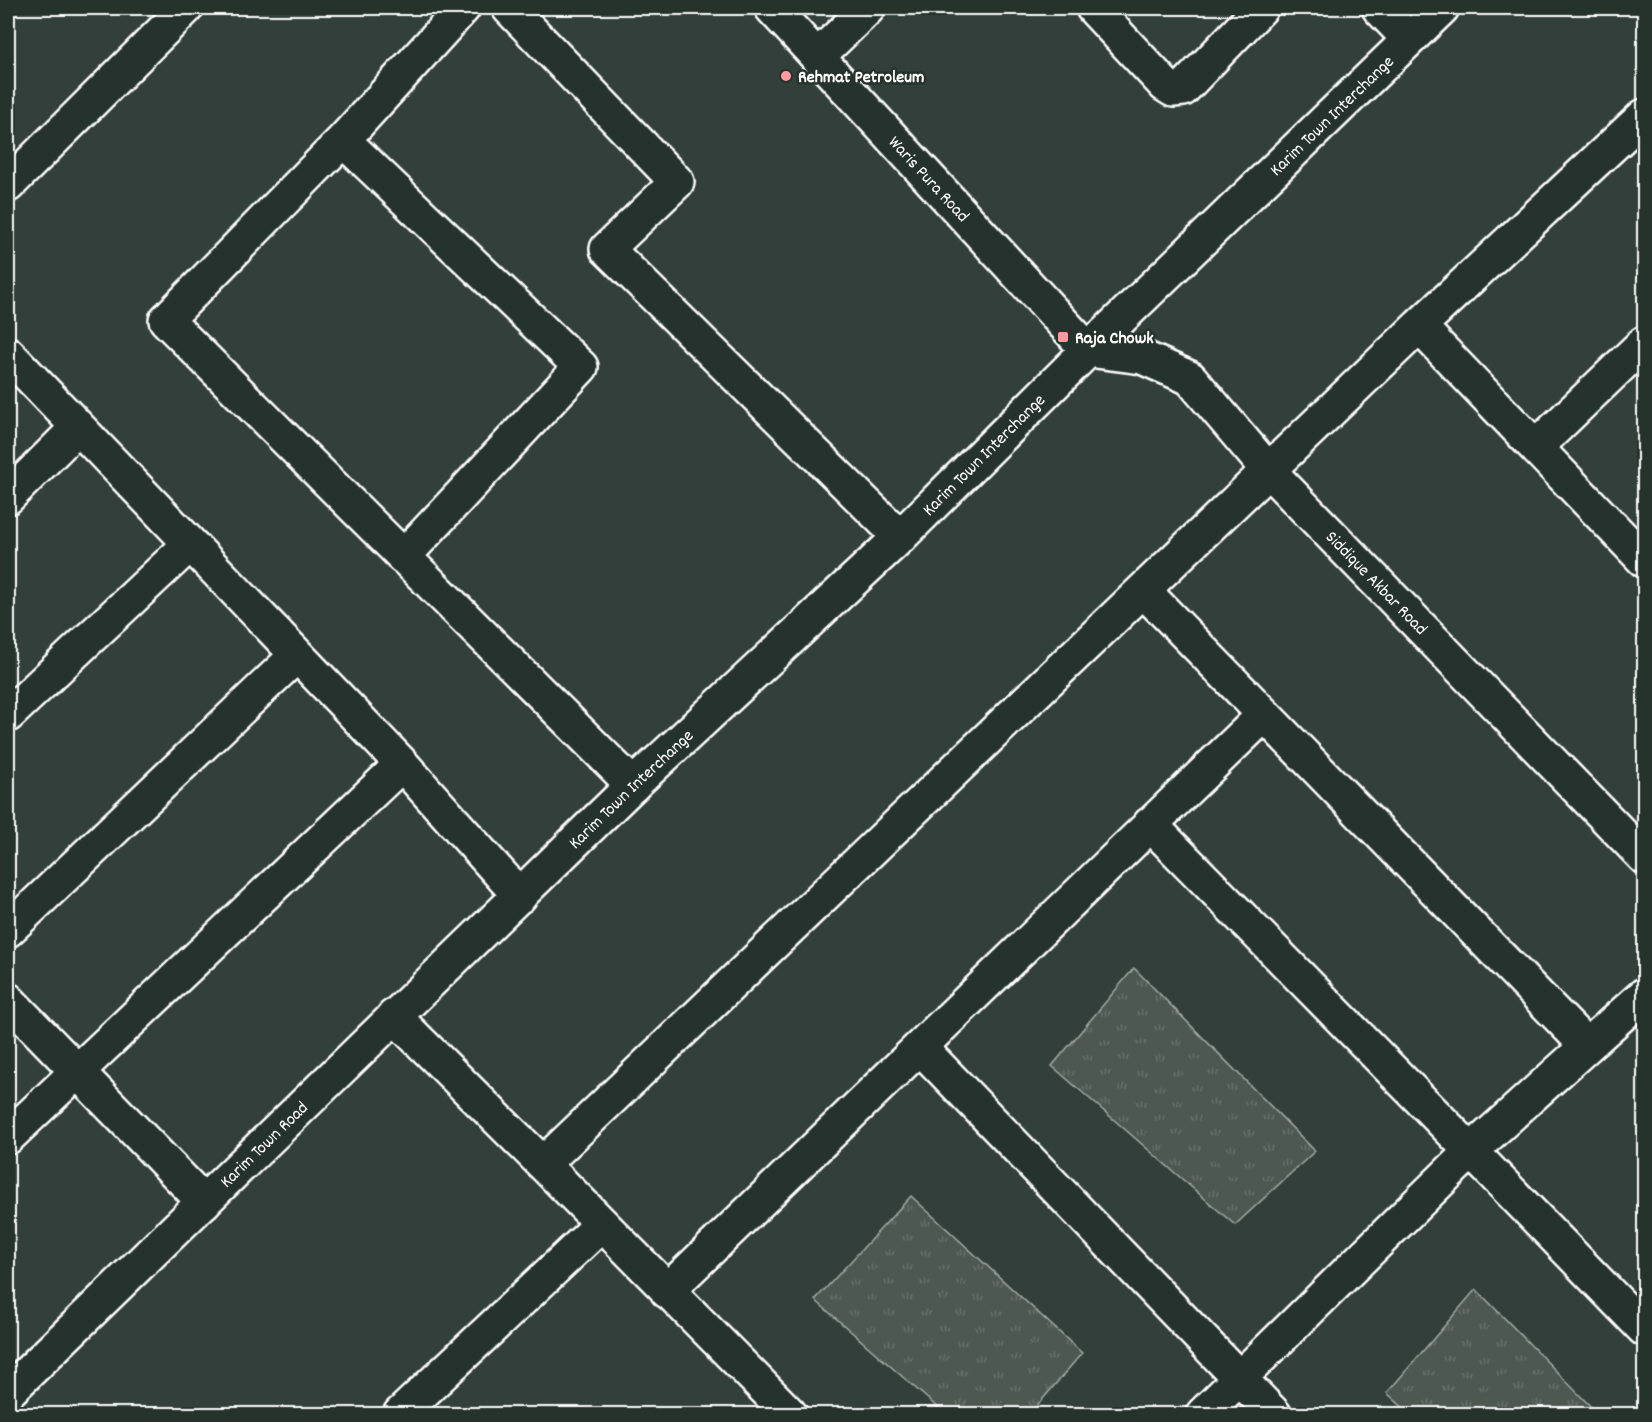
<svg xmlns="http://www.w3.org/2000/svg" width="1652" height="1422" viewBox="0 0 1652 1422" font-family="Dekko,sans-serif">
	<style>
		.park { fill: url(#park-tufts); stroke: #a6aca9; stroke-width: 1.5 }
		.lines { fill: none; stroke-linecap: round; stroke-linejoin: round }
		.street-casing { stroke: #fff; stroke-width: 38 }
		.secondary-casing { stroke: #fff; stroke-width: 38 }
		.street { stroke: #26332d; stroke-width: 33 }
		.secondary { stroke: #26332d; stroke-width: 33 }
		.poi-dot { fill: #ff9aa2; stroke: #26332d; stroke-width: 2 }
		.labels { text-anchor: middle; stroke-width: 5; stroke-linejoin: round; paint-order: stroke }
		.poi-label { font-size: 18px; font-weight: bold; fill: #fff; stroke: #26332d; text-anchor: start }
		.street-label { font-size: 18px; fill: #fff; stroke: #26332d }
	</style>
	<defs>
		<pattern id="park-tufts" width="24" height="20" patternUnits="userSpaceOnUse" patternTransform="scale(1.5)"><rect width="24" height="20" fill="#4d5853"/><path d="M3 7l-1-3M5 7V3M7 7l1-3M15 17l-1-3M17 17v-4M19 17l1-3" fill="none" stroke="#68716d"/></pattern>
	</defs>
	<rect width="100%" height="100%" fill="#333f3a"/>
	<filter id="ink" filterUnits="userSpaceOnUse"><feTurbulence type="fractalNoise" baseFrequency=".0167" numOctaves="2"/><feDisplacementMap in="SourceGraphic" scale="12" xChannelSelector="R" yChannelSelector="G"/><feConvolveMatrix kernelMatrix="1 2 1 2 8 2 1 2 1" color-interpolation-filters="sRGB"/></filter>
	<g filter="url(#ink)">
		<!-- park -->
		<path class="park" d="M1134,968L1315,1151L1235,1225L1052,1066Z
			M911,1196L1082,1353L1030,1414H945L815,1300Z
			M1476,1289L1598,1414H1410L1387,1393Z"/>
		<g class="lines">
			<defs>
				<path id="street" d="M463,8L343,140L166,320L633,785
					M509,8L677,182L607,249L900,537
					M1093,8L1165,85L1173,90L1183,89L1261,8
					M1379,8L1409,39
					M818,56L868,8
					M1644,116L1419,326L1644,560
					M343,140L581,367L403,557
					M8,185L186,8
					M8,354L402,764L520,896
					M1536,447L1644,343
					M8,497L78,427
					M1143,590L1587,1046L1471,1151L1203,1414
					M8,715L190,544
					M1150,824L1471,1151L1644,1329
					M8,930L297,655
					M8,1000L204,1202
					M394,1016L543,1164
					M1587,1046L1644,995
					M920,1047L1274,1414
					M8,1137L402,764
					M667,1291L1264,715
					M400,1414L602,1224
					M790,1414L543,1164L1419,326"/>
				<g id="secondary">
					<path id="s1" d="M772,8L1088,350"/>
					<path id="s2" d="M1088,350L1142,357L1190,378L1268,470L1644,857"/>
					<path id="s3" d="M8,1392L633,785L900,537L1088,350L1442,8"/>
				</g>
			</defs>
			<!-- street casing -->
			<use href="#street" class="street-casing"/>
			<!-- secondary casing -->
			<use href="#secondary" class="secondary-casing"/>
			<!-- street -->
			<use href="#street" class="street"/>
			<!-- secondary -->
			<use href="#secondary" class="secondary"/>
		</g>
	</g>
	<!-- markers -->
	<g class="poi-dot">
		<circle cx="786" cy="76" r="6"/>
		<rect x="1057" y="331" width="12" height="12" rx="3"/>
	</g>
	<g class="labels">
		<!-- poi labels -->
		<g class="poi-label">
			<text x="798" y="82">Rehmat Petroleum</text>
			<text x="1075" y="343">Raja Chowk</text>
		</g>
		<!-- street labels -->
		<g class="street-label">
			<text dy="6" stroke="none"><textPath href="#s3" startOffset="1839">Karim Town Interchange</textPath></text>
			<text dy="6" stroke="none"><textPath href="#s1" startOffset="232">Waris Pura Road</textPath></text>
			<text dy="6" stroke="none"><textPath href="#s3" startOffset="1353">Karim Town Interchange</textPath></text>
			<text dy="6" stroke="none"><textPath href="#s2" startOffset="384">Siddique Akbar Road</textPath></text>
			<text dy="6" stroke="none"><textPath href="#s3" startOffset="867">Karim Town Interchange</textPath></text>
			<text dy="6" stroke="none"><textPath href="#s3" startOffset="356">Karim Town Road</textPath></text>
		</g>
	</g>
	<!-- margin -->
	<rect width="1652" height="1422" fill="none" stroke="#26332d" stroke-width="30"/>
	<rect x="15" y="15" width="1622" height="1392" fill="none" stroke="#fff" stroke-width="2" filter="url(#ink)"/>
</svg>
